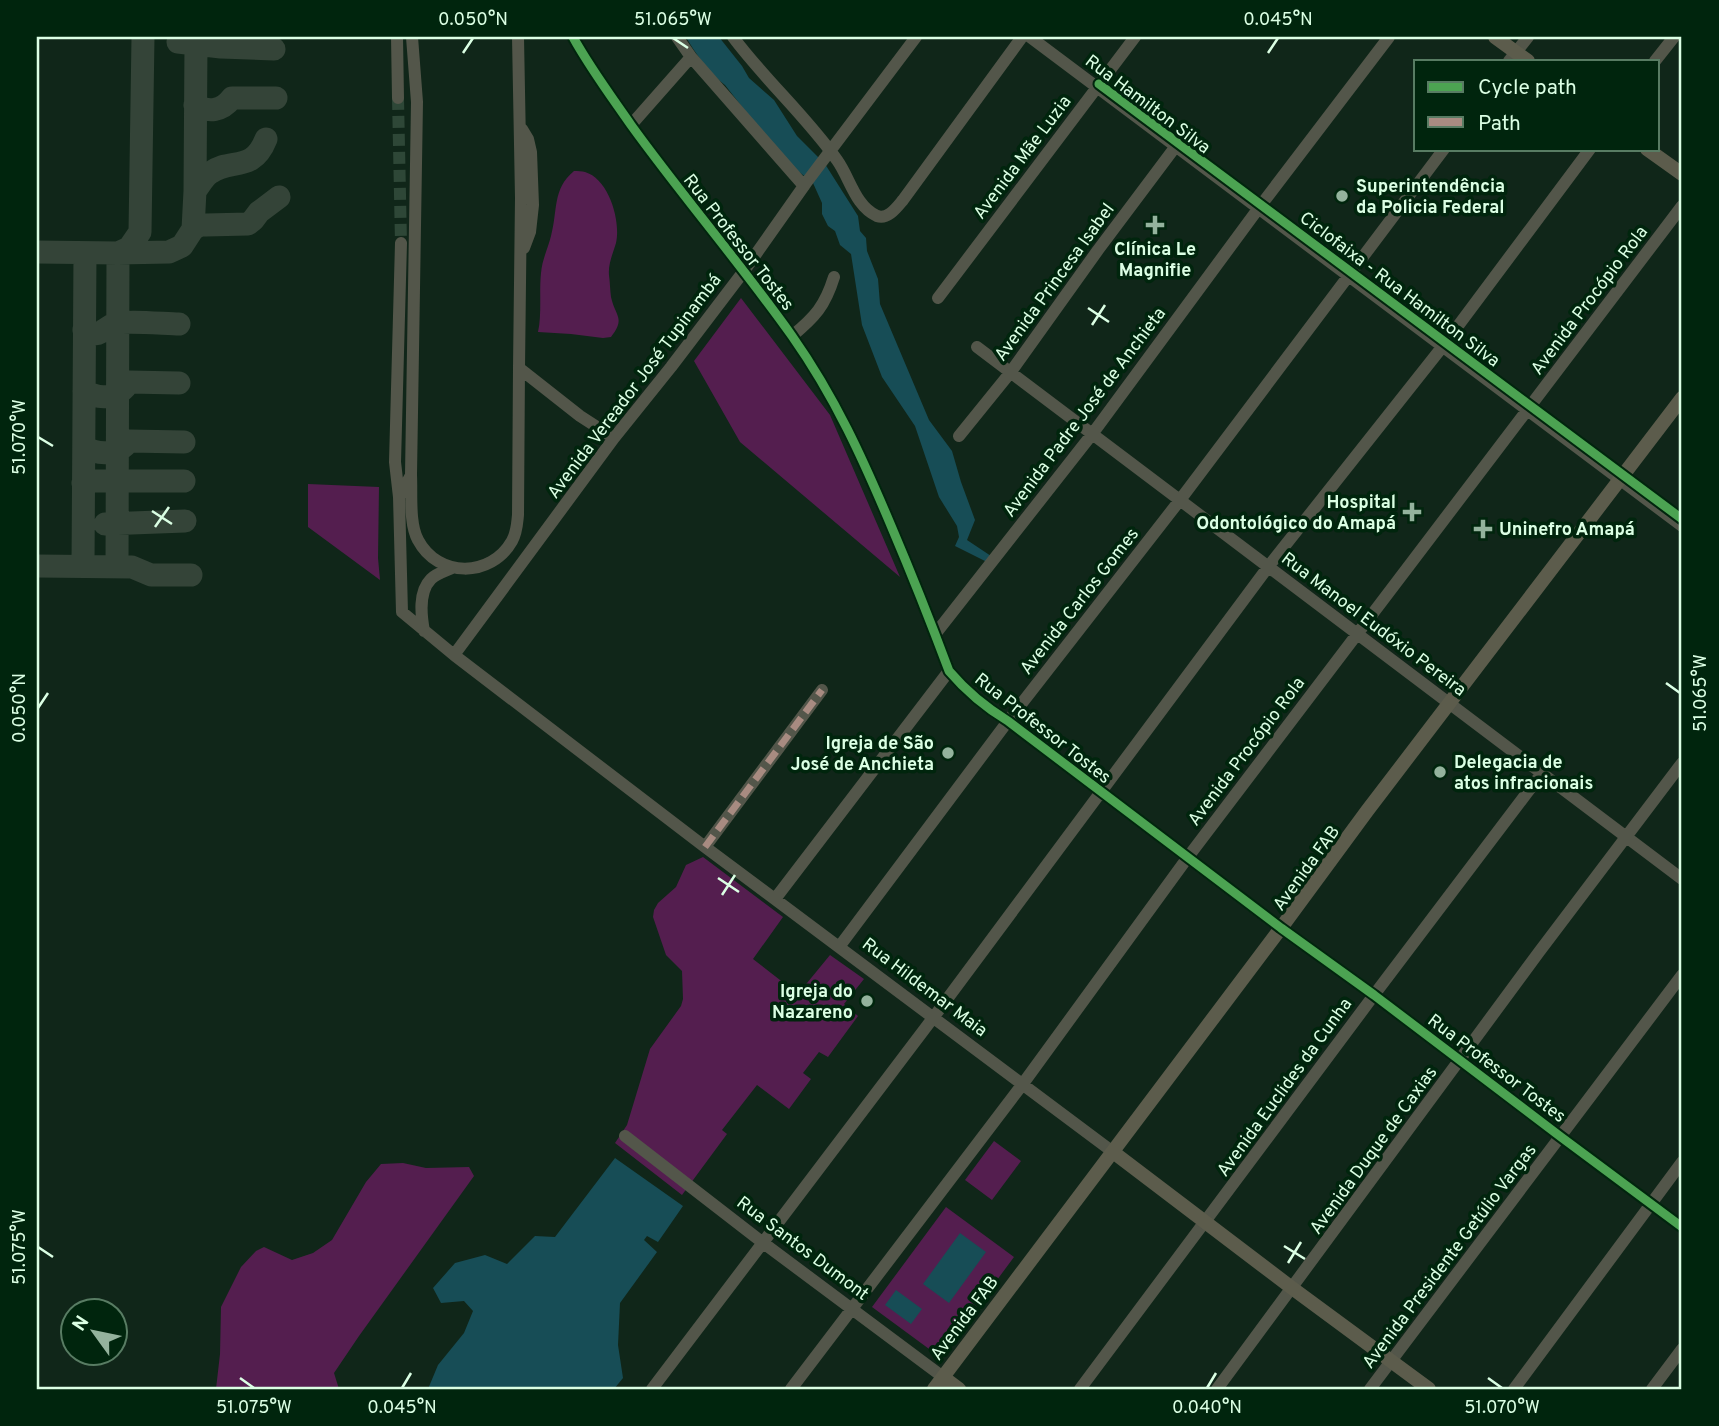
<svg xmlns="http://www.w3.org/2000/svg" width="1719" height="1426" viewBox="0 0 1719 1426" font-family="Overpass,sans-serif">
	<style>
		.green { fill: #541e4f }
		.water { fill: #174d56 }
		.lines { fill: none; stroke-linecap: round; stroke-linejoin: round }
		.taxiway { stroke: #344438; stroke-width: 23 }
		.minor-tunnel { stroke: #2e4737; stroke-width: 12; stroke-dasharray: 12 6; stroke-linecap: butt }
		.minor { stroke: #53564a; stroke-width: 12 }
		.major { stroke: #5c5c4c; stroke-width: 14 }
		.quiet { stroke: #a88b81; stroke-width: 7; stroke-dasharray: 14 7; stroke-linecap: butt }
		.cycleway-casing { stroke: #00250d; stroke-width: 13 }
		.cycleway { stroke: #4ca352; stroke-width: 9 }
		.ticks { fill: none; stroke: #dbffe4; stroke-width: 2.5 }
		.poi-dot { fill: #94b39d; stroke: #00250d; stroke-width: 2.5 }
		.labels { text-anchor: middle; stroke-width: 7; stroke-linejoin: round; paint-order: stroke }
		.street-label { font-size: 18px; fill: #dbffe4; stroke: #00250d }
		.poi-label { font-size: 18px; font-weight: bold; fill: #dbffe4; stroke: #00250d; text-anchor: start }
		.neatline { fill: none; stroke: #dbffe4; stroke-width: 2.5 }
		.ticks-label { font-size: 18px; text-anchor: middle; fill: #dbffe4 }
	</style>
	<rect width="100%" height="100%" fill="#102619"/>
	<!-- green -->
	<path class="green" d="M574,171C578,171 582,171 585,172C609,179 621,221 616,243C613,253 608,264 609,275C610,282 610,290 611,297C615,316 626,318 611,337L603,338L571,334L538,332C542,314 539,292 541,273C542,260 548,248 551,236C558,211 552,189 574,171Z
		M741,298L830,415L900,577L740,442L694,361Z
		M308,484L379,487L378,558L380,580L308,527Z
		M703,857L783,917L753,959L798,994L830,955L864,979L844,1004L858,1016L828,1057L819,1052L803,1073L811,1079L789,1109L757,1085L722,1130L727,1134L682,1195L615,1143L627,1125L650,1049L681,1006L683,999L682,971L666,955L653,917L654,910L658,903L676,887L686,865Z
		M994,1141L1021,1161L992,1200L965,1180Z
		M403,1163L426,1168L469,1167L474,1176L359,1336L334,1373L339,1389H216L220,1354L221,1307L241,1267L256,1251L264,1247L292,1260L313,1253L332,1240L366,1182L381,1164Z
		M946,1207L1014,1257L940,1357L872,1307Z"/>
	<!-- water -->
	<path class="water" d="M686,37H719L742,66L749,78L774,100L797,136L825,164L858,216L860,231L866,238L867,251L878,279L880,304L929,420L952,451L961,482L975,520L967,540L991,556L987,562L955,546L959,537L957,526L939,497L915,426L882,377L862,325L851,254L840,245L835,231L828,226L822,214V203L813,183L783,159L725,85C710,74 695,53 686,37Z
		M615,1158L683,1206L658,1242L647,1236L644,1240L657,1252L620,1303L618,1345L623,1378L614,1389H428L438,1365L464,1333L473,1311L464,1301L441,1303L433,1288L455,1263L485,1255L507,1264L535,1236L555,1237Z
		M960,1233L986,1252L949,1303L923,1284Z
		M896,1290L922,1309L911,1324L885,1305Z"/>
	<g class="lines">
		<!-- taxiway -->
		<path class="taxiway" d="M178,42L221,47L274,49
			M195,105C209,113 222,111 232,98H276
			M195,191C200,185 203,178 210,173C231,157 252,174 266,139
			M193,229L200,225H206L248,224L253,220L259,212L279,197
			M37,252L118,253L129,248L140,232L143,37
			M118,253L169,252L182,246L193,229L195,191L196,43C207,35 220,35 229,47
			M84,330C99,340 103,328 115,324C124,320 166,324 179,324
			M84,391C100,400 119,399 129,382L179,383
			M84,447C98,455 118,456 129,441L184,442
			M83,483L88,481H184
			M105,524L185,521
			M37,566L132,567L151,575H191
			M83,566L85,253
			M117,566L118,253"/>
		<!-- minor-tunnel -->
		<path class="minor-tunnel" d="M398,98L401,243"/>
		<!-- minor -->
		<path class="minor" d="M397,37L398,98
			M518,37L521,198L519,368L580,416L614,438
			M573,37C590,68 611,96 631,125C683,197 741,264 792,336C835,397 863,459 892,528C912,575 931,623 949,671C966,691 985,707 1008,721L1281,928L1374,995L1561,1137L1682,1227
			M677,37L691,57L804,186
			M733,37C765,80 806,116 837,160C850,178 855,206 877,216C888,220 897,207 903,200L1022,37
			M1030,37L1682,526
			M1509,61L1528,37
			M1655,61L1674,37
			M631,125L691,57
			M522,129L528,139L531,152L533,205L530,232L524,248
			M401,243L395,462L399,497L402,612L454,655L705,847L1113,1152
			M938,298L1135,37
			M792,336C815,317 825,306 834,277
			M977,347L1682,879
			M959,436L1010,373L1098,250L1176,146
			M411,475C412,494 409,524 418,540C438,578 491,578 512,541C517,532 517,524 518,515L519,368
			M399,497L411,475L417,102L412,37
			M424,631C421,615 418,592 431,579C436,574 445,571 452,568
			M936,633L1093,433L1258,209L1389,37
			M454,655L614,438L671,367L744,271L806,183L916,37
			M705,847L822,690
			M775,899L949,671
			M839,947L1008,721L1180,500L1444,149
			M625,1136L762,1242L943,1377
			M652,1389L933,1018L1268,567L1443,346L1590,149
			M791,1389L1022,1085L1188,857L1682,206
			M1080,1389L1374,995L1542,773
			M1217,1389L1539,952L1682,763
			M1370,1389L1682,975
			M1514,1389L1682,1162
			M1652,1389L1682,1349"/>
		<!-- major -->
		<path class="major" d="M1495,37L1528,61
			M1647,149L1682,174
			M1113,1152L1292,1288L1429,1389
			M943,1377L959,1389
			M934,1389L1281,928L1367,811L1682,398"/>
		<!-- quiet -->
		<path class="quiet" d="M705,847L822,690"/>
		<defs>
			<path id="cycleway" d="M573,37C590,68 611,96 631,125C683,197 741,264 792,336C835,397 863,459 892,528C912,575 931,623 949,671C966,691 985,707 1008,721L1281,928L1374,995L1561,1137L1682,1227
				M1099,84L1682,519"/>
		</defs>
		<!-- cycleway casing -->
		<use href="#cycleway" class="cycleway-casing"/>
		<!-- cycleway -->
		<use href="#cycleway" class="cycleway"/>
	</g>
	<!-- ticks -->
	<path class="ticks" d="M673,38L688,48M463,53L473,38M1268,53L1278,38M1088,308L1109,322M1092,325L1105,305M38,437L53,446M152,511L172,524M155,527L169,507M1666,683L1680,693M38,708L48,693M718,878L739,892M722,895L735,875M1284,1246L1305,1259M38,1247L53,1257M1288,1263L1301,1242M240,1378L254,1388M1488,1378L1502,1388M402,1388L411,1373M1207,1388L1216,1373"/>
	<!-- markers -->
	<g class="poi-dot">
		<circle cx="1342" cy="196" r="7"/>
		<path d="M1151.5 214.5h7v7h7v7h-7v7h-7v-7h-7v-7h7z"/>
		<path d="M1408.5 501.5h7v7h7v7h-7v7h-7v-7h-7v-7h7z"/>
		<path d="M1479.5 518.5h7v7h7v7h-7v7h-7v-7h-7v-7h7z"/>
		<circle cx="948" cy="753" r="7"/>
		<circle cx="1440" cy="772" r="7"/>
		<circle cx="867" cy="1001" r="7"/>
	</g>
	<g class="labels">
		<!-- street labels -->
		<g class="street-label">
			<text transform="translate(1148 104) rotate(37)" y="6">Rua Hamilton Silva</text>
			<text transform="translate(1022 157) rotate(-53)" y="6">Avenida Mãe Luzia</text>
			<text transform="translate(739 242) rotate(52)" y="6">Rua Professor Tostes</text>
			<text transform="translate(1054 282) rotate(-54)" y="6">Avenida Princesa Isabel</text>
			<text transform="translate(1400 289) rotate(37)" y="6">Ciclofaixa - Rua Hamilton Silva</text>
			<text transform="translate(1589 300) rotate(-53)" y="6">Avenida Procópio Rola</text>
			<text transform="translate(634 386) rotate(-53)" y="6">Avenida Vereador José Tupinambá</text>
			<text transform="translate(1084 412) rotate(-53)" y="6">Avenida Padre José de Anchieta</text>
			<text transform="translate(1079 601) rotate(-52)" y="6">Avenida Carlos Gomes</text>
			<text transform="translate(1374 624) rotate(37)" y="6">Rua Manoel Eudóxio Pereira</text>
			<text transform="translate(1043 728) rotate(38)" y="6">Rua Professor Tostes</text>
			<text transform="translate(1246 751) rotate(-53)" y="6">Avenida Procópio Rola</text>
			<text transform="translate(1306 868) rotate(-54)" y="6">Avenida FAB</text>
			<text transform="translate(925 987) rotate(37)" y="6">Rua Hildemar Maia</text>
			<text transform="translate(1497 1068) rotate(37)" y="6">Rua Professor Tostes</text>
			<text transform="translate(1284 1087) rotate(-54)" y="6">Avenida Euclides da Cunha</text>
			<text transform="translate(1373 1150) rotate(-54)" y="6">Avenida Duque de Caxias</text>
			<text transform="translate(803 1248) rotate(37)" y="6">Rua Santos Dumont</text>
			<text transform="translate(1449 1256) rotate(-53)" y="6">Avenida Presidente Getúlio Vargas</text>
			<text transform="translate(964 1318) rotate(-53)" y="6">Avenida FAB</text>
		</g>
		<!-- poi labels -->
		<g class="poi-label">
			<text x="1356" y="192">Superintendência<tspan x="1356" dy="21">da Policia Federal</tspan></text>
			<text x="1155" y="255" text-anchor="middle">Clínica Le<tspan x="1155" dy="21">Magnifie</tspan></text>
			<text x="1396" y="508" text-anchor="end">Hospital<tspan x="1396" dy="21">Odontológico do Amapá</tspan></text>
			<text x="1499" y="535">Uninefro Amapá</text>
			<text x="934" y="749" text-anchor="end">Igreja de São<tspan x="934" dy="21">José de Anchieta</tspan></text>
			<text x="1454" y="768">Delegacia de<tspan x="1454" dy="21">atos infracionais</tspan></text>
			<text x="853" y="997" text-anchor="end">Igreja do<tspan x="853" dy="21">Nazareno</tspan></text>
		</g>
	</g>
	<!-- border -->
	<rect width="1719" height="1426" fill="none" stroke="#00250d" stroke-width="77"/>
	<!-- legend -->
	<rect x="1414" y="60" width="245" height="91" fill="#00250d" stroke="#587c63" stroke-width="2"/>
	<rect x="1428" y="82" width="35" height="10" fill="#4ca352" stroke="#587c63" stroke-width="2"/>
	<text x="1478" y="94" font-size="21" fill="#dbffe4">Cycle path</text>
	<rect x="1428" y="117" width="35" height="10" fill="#a88b81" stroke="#587c63" stroke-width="2"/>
	<text x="1478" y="130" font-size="21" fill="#dbffe4">Path</text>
	<!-- north arrow -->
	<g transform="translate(94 1332) rotate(303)"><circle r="33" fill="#00250d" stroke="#587c63" stroke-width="2"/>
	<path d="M0-5L12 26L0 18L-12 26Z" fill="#94b39d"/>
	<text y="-10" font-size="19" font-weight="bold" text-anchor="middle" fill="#dbffe4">N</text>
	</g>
	<rect x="38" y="38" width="1642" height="1350" class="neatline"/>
	<g class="ticks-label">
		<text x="473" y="25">0.050°N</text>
		<text x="673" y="25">51.065°W</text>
		<text x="1278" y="25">0.045°N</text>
		<text transform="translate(19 437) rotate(-90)" y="6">51.070°W</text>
		<text transform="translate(1700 693) rotate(-90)" y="6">51.065°W</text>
		<text transform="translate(19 708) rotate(-90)" y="6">0.050°N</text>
		<text transform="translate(19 1247) rotate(-90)" y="6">51.075°W</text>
		<text x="254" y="1413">51.075°W</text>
		<text x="402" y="1413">0.045°N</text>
		<text x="1207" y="1413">0.040°N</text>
		<text x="1502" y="1413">51.070°W</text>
	</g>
</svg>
